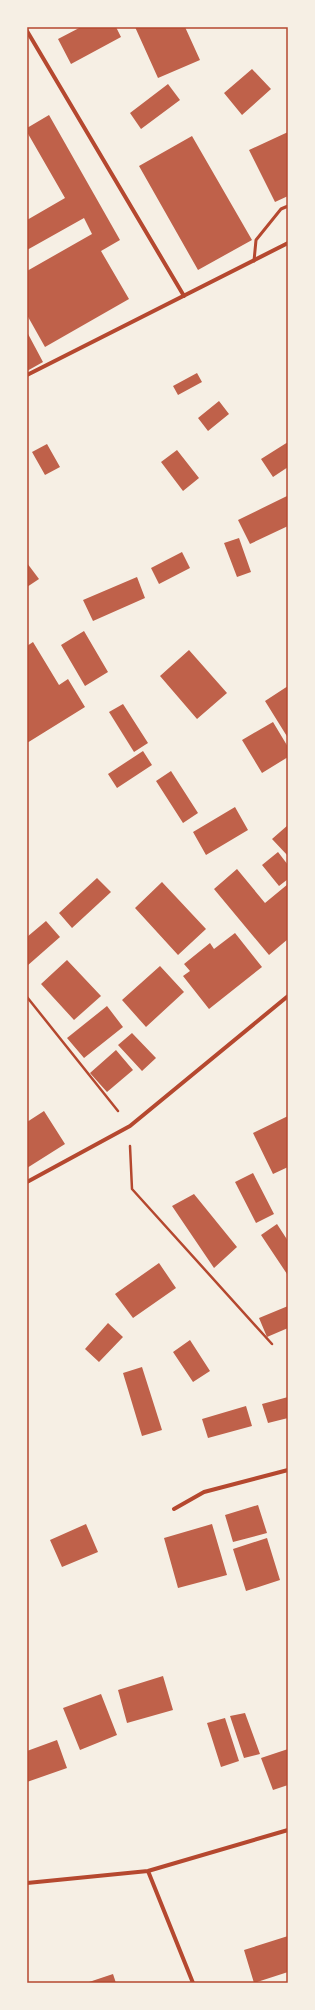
<svg xmlns="http://www.w3.org/2000/svg" width="315" height="2010" viewBox="0 0 315 2010" font-family="'Varela Round',sans-serif">
	<style>
		.building { fill: #bf614a }
		.lines { fill: none; stroke-linecap: round; stroke-linejoin: round }
		.path { stroke: #b5482f; stroke-width: 2.5 }
		.service { stroke: #b5482f; stroke-width: 3 }
		.minor { stroke: #b5482f; stroke-width: 4 }
		.neatline { fill: none; stroke: #b5482f; stroke-width: 1.5 }
	</style>
	<rect width="100%" height="100%" fill="#f6efe4"/>
	<!-- building -->
	<path class="building" d="M81,27H116L121,37L71,64L58,39Z
		M135,27H185L200,60L158,78Z
		M252,69L271,89L242,115L224,93Z
		M168,84L180,100L141,129L130,113Z
		M49,115L120,240L101,251L129,299L45,347L27,315V271L92,234L84,218L27,250V220L65,198L27,132V128Z
		M288,132V196L275,202L249,150Z
		M192,136L252,240L198,270L139,166Z
		M27,332L43,362L27,371Z
		M197,373L202,382L178,395L173,386Z
		M219,401L229,414L208,431L198,418Z
		M288,442V467L273,477L261,459Z
		M47,444L60,467L45,475L32,452Z
		M177,450L199,478L183,491L161,462Z
		M287,496L288,526L250,544L238,520Z
		M239,538L251,572L237,577L224,543Z
		M182,552L190,568L159,584L151,568Z
		M27,563L39,579L27,587Z
		M137,577L145,598L93,621L83,600Z
		M84,631L108,672L85,686L61,645Z
		M33,642L59,685L68,679L85,707L27,743V646Z
		M189,650L227,693L197,719L160,676Z
		M288,686V738L265,701Z
		M123,704L148,743L134,752L109,712Z
		M273,722L288,747V757L262,773L242,740Z
		M143,751L152,765L117,788L108,774Z
		M171,771L198,813L183,823L156,781Z
		M235,807L248,830L206,855L193,832Z
		M288,825V856L272,839Z
		M278,852L288,865V879L279,886L262,865Z
		M237,869L265,903L288,884V939L269,955L214,889Z
		M97,878L111,892L72,928L59,913Z
		M162,882L206,929L178,955L135,908Z
		M46,921L60,937L27,966V937Z
		M235,933L262,967L209,1009L183,976L190,971L184,964L210,943L214,949Z
		M67,960L101,996L74,1020L41,984Z
		M160,966L184,992L146,1027L122,1000Z
		M107,1006L123,1027L84,1058L67,1038Z
		M132,1033L156,1058L142,1071L118,1045Z
		M116,1050L133,1070L107,1092L90,1073Z
		M44,1111L65,1144L27,1168V1122Z
		M288,1116V1167L273,1174L253,1133Z
		M253,1173L274,1214L256,1223L235,1182Z
		M194,1194L237,1247L214,1268L172,1206Z
		M277,1224L288,1241L287,1274L261,1235Z
		M159,1263L176,1288L133,1318L115,1294Z
		M288,1306V1328L267,1337L259,1318Z
		M108,1323L123,1337L99,1362L85,1349Z
		M190,1340L210,1371L193,1382L173,1352Z
		M142,1367L162,1430L142,1436L123,1373Z
		M288,1397V1418L268,1423L262,1404Z
		M246,1406L252,1426L208,1438L202,1419Z
		M258,1505L267,1533L233,1542L225,1515Z
		M86,1524L98,1552L62,1567L50,1540Z
		M212,1524L227,1575L178,1588L164,1538Z
		M267,1538L280,1580L246,1591L233,1549Z
		M163,1676L173,1710L127,1723L118,1690Z
		M101,1694L117,1735L80,1750L63,1708Z
		M245,1713L260,1754L244,1758L230,1716Z
		M225,1718L239,1761L221,1767L207,1723Z
		M57,1740L67,1768L27,1782V1751Z
		M288,1749V1785L273,1790L261,1758Z
		M288,1936V1972L254,1983L244,1950Z
		M113,1974L116,1983H86Z"/>
	<g class="lines">
		<!-- path -->
		<path class="path" d="M27,997L118,1111
			M130,1146L132,1189L272,1344"/>
		<!-- service -->
		<path class="service" d="M254,261L256,240L281,209L288,206"/>
		<!-- minor -->
		<path class="minor" d="M27,31L184,296
			M27,375L288,243
			M27,1182L130,1126L288,996
			M174,1509L204,1492L288,1470
			M148,1871L193,1983
			M27,1883L148,1871L288,1830"/>
	</g>
	<!-- border -->
	<rect width="315" height="2010" fill="none" stroke="#f6efe4" stroke-width="56"/>
	<rect x="28" y="28" width="259" height="1954" class="neatline"/>
</svg>
